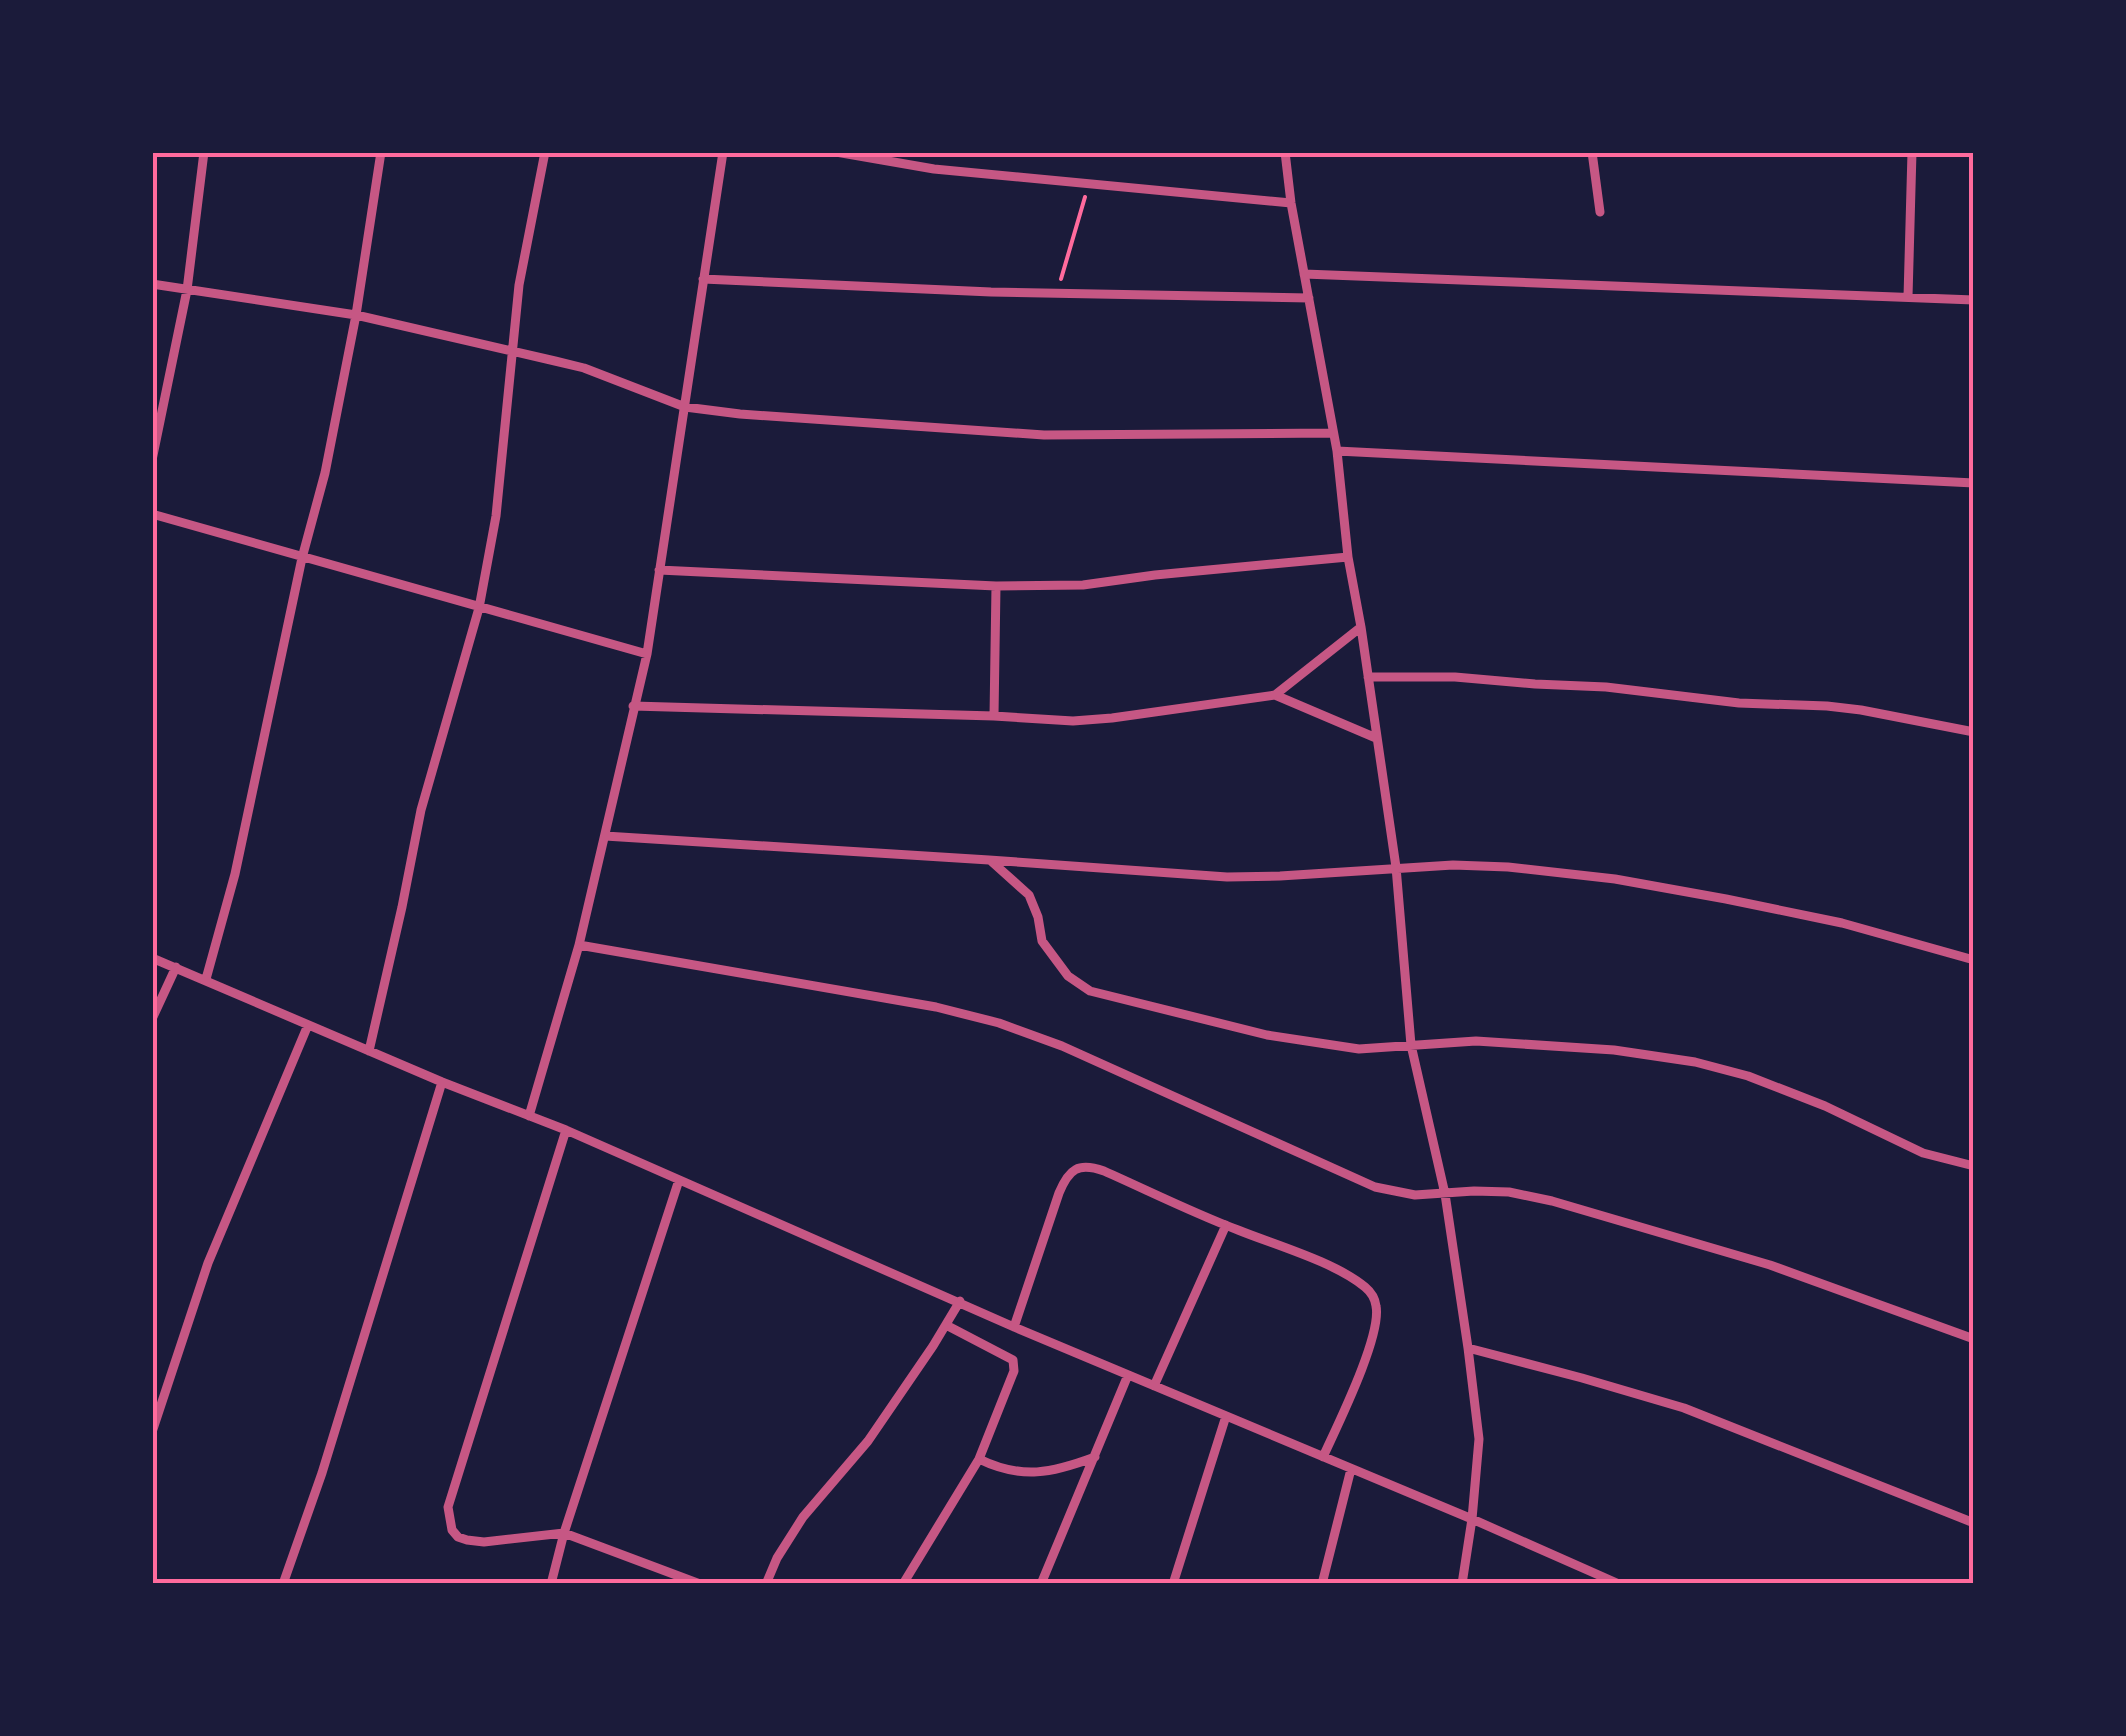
<svg xmlns="http://www.w3.org/2000/svg" width="2126" height="1736" viewBox="0 0 2126 1736" font-family="'Fira Sans Condensed',sans-serif">
	<style>
		.lines { fill: none; stroke-linecap: round; stroke-linejoin: round }
		.path { stroke: #ff6b9d; stroke-width: 4 }
		.minor { stroke: #c65784; stroke-width: 9 }
		.neatline { fill: none; stroke: #ff6b9d; stroke-width: 4 }
	</style>
	<rect width="100%" height="100%" fill="#1b1b3a"/>
	<g class="lines">
		<!-- path -->
		<path class="path" d="M1061,279L1085,197"/>
		<!-- minor -->
		<path class="minor" d="M836,152L934,169L1291,203
			M1285,152L1291,203L1337,451L1348,557L1361,627L1396,867L1411,1045L1445,1194L1468,1348L1479,1439L1472,1519L1462,1584
			M1592,152L1600,212
			M1304,274L1974,300
			M703,279L991,292L1309,298
			M152,284L356,315L555,361L584,368L685,407L740,414L1044,435L1332,433
			M1908,297L1912,152
			M1337,451L1974,483
			M152,460L187,290L204,152
			M152,514L647,654
			M659,570L996,586L1083,585L1155,575L1348,557
			M1368,677H1455L1535,684L1606,687L1739,703L1827,706L1861,710L1974,732
			M1275,695L1361,627
			M633,706L994,716L1073,721L1112,718L1275,695L1376,738
			M994,716L996,586
			M605,836L989,860L1227,877L1280,876L1453,865L1508,867L1615,879L1726,899L1842,923L1974,960
			M991,861L1029,895L1038,917L1042,941L1068,976L1090,991L1267,1035L1359,1049L1476,1041L1614,1050L1695,1062L1748,1076L1825,1106L1923,1153L1974,1166
			M579,945L936,1007L999,1023L1062,1046L1375,1187L1415,1195L1474,1191L1509,1192L1552,1201L1770,1265L1974,1339
			M152,958L442,1082L566,1130L1014,1327L1472,1519L1619,1584
			M206,979L235,874L302,558L325,473L356,315L381,152
			M152,1019L176,967
			M369,1051L402,907L421,810L479,608L496,516L519,285L545,152
			M529,1116L579,945L647,654L723,152
			M566,1130L448,1507L452,1530L458,1537L467,1540L484,1542L564,1533L700,1584
			M1014,1327L1059,1193C1069,1169 1078,1162 1104,1171C1149,1191 1193,1213 1238,1230C1275,1245 1335,1262 1365,1287C1371,1292 1375,1298 1376,1306C1382,1336 1337,1426 1323,1457
			M1468,1348L1582,1378L1684,1408L1974,1523
			M1154,1386L1226,1225
			M152,1432L208,1263L308,1025
			M979,1459C1022,1480 1052,1473 1095,1457
			M283,1584L322,1473L442,1082
			M551,1584L564,1533L679,1180
			M766,1584L777,1558L803,1517L868,1441L933,1346L960,1301
			M903,1584L979,1459L1014,1371L1013,1360L946,1325
			M1041,1584L1128,1375
			M1173,1584L1226,1416
			M1322,1584L1351,1469"/>
	</g>
	<!-- border -->
	<rect width="2126" height="1736" fill="none" stroke="#1b1b3a" stroke-width="310"/>
	<rect x="155" y="155" width="1816" height="1426" class="neatline"/>
</svg>
